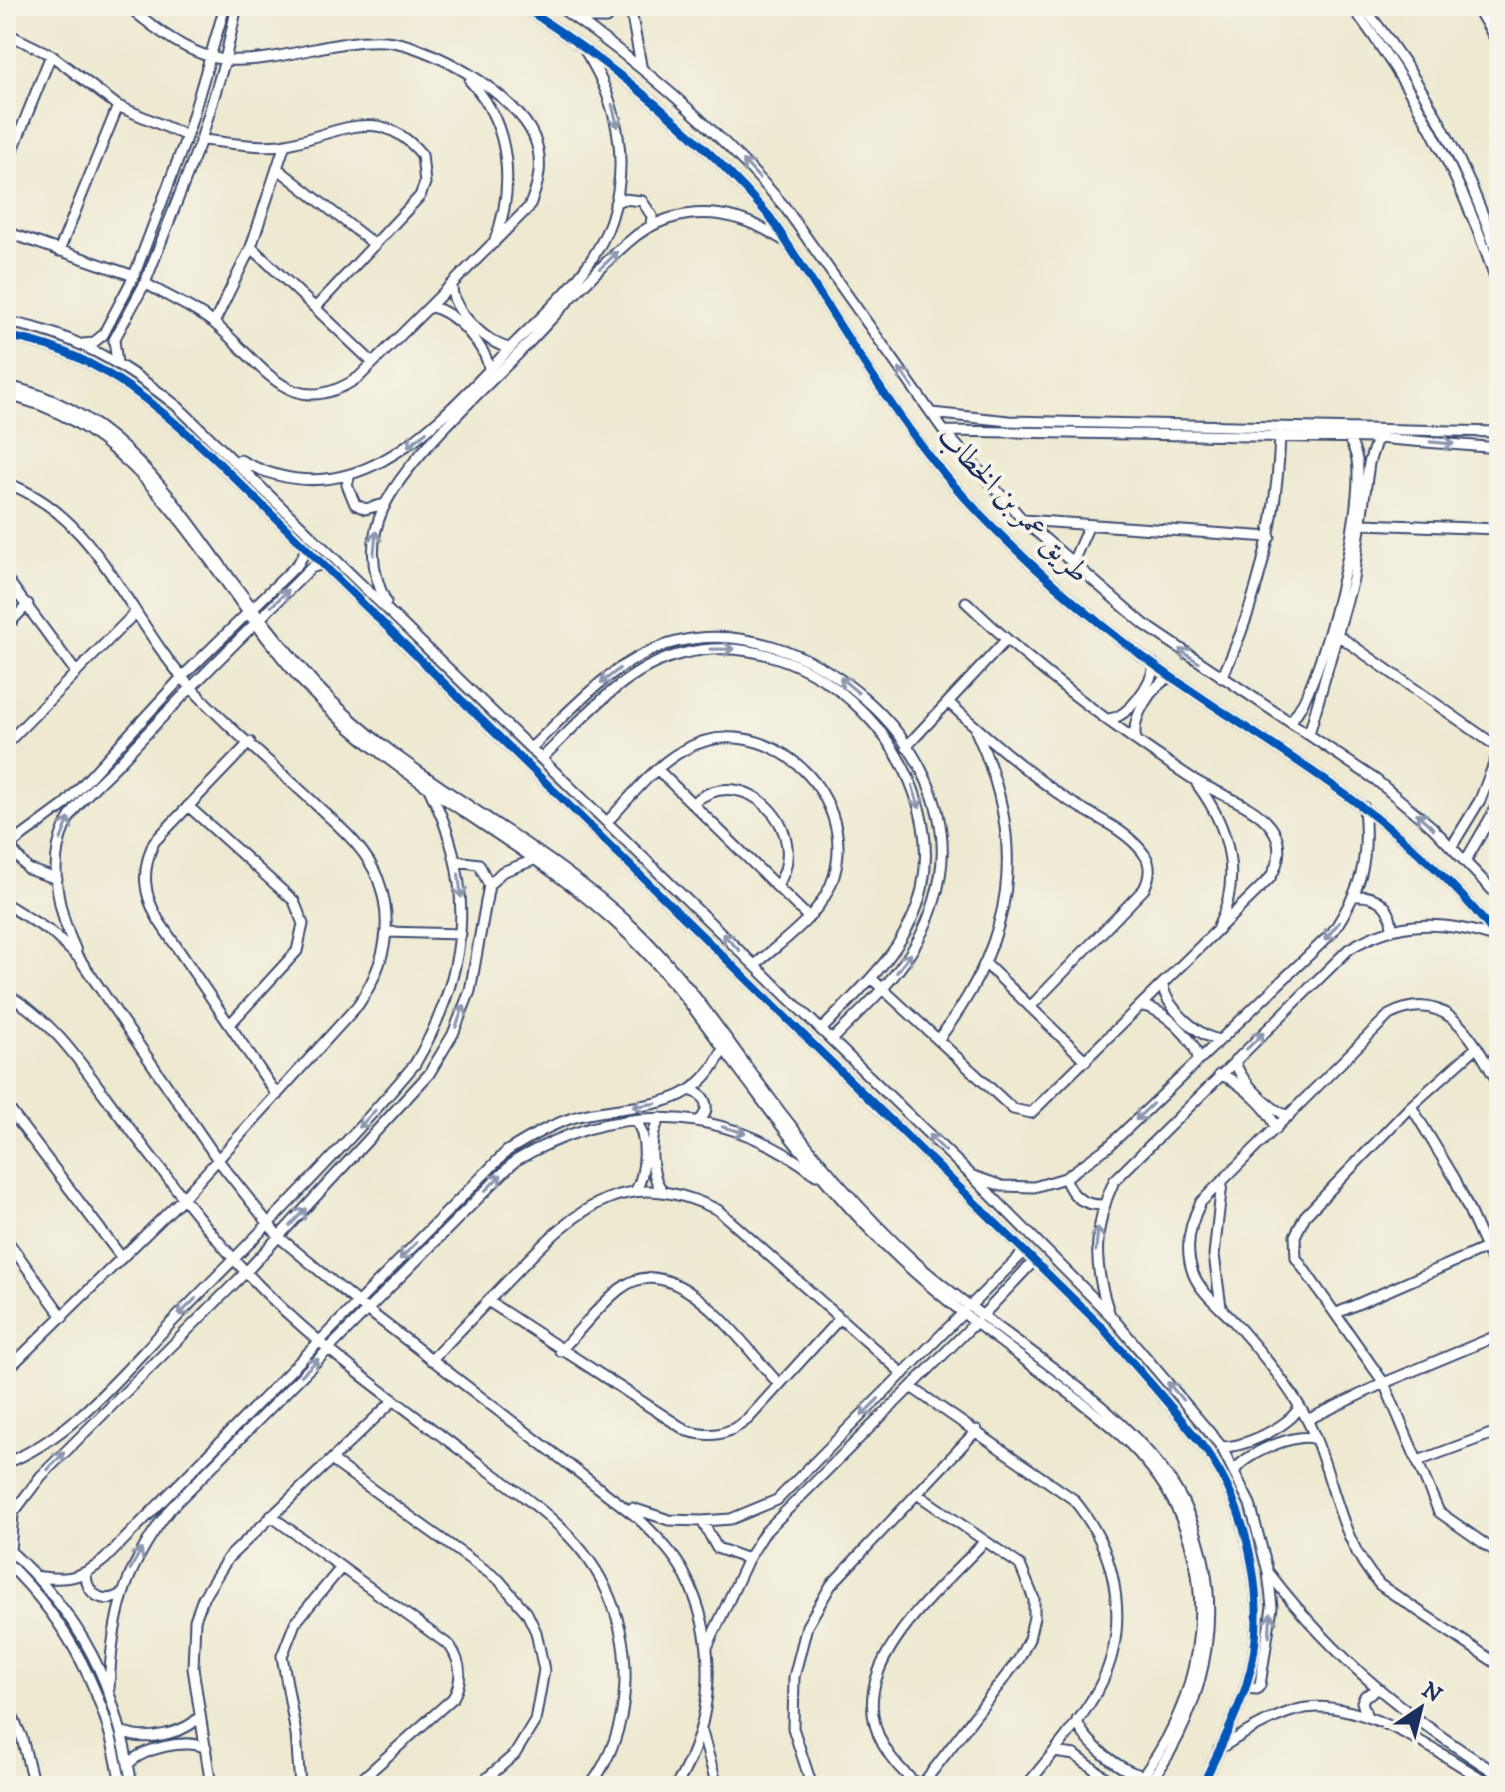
<svg xmlns="http://www.w3.org/2000/svg" width="1505" height="1792" viewBox="0 0 1505 1792" font-family="'IM FELL DW Pica',Amiri,serif">
	<style>
		.lines { fill: none; stroke-linecap: round; stroke-linejoin: round }
		.minor-casing { stroke: #3b4b6f; stroke-width: 13 }
		.minor { stroke: #fff; stroke-width: 9 }
		.cycleway-casing { stroke: #f7f3e8; stroke-width: 13 }
		.cycleway { stroke: #0057b8; stroke-width: 8 }
		.oneway { stroke: #8d97ae }
		.labels { text-anchor: middle; stroke-width: 8; stroke-linejoin: round; paint-order: stroke }
		.street-label { font-size: 30px; fill: #1b2f5e; stroke: #f7f3e8 }
	</style>
	<rect width="100%" height="100%" fill="#f7f3e8"/>
	<filter id="ink" filterUnits="userSpaceOnUse"><feTurbulence type="fractalNoise" baseFrequency=".0125" numOctaves="2"/><feDisplacementMap in="SourceGraphic" scale="16" xChannelSelector="R" yChannelSelector="G"/><feConvolveMatrix kernelMatrix="1 2 1 2 8 2 1 2 1" color-interpolation-filters="sRGB"/></filter>
	<filter id="wash" filterUnits="userSpaceOnUse"><feTurbulence type="fractalNoise" baseFrequency=".006" numOctaves="4" result="noise"/><feDisplacementMap in="SourceGraphic" scale="32" xChannelSelector="R" yChannelSelector="G"/><feGaussianBlur stdDeviation="1.8" result="paint"/><feColorMatrix in="noise" values="0 0 0 0 0 0 0 0 0 0 0 0 0 0 0 0 0 1.4 0 .05"/><feComposite in="paint" operator="in"/></filter>
	<g filter="url(#wash)">
		<rect width="100%" height="100%" fill="#eee9d0"/>
	</g>
	<g filter="url(#ink)">
		<g class="lines">
			<defs>
				<path id="minor" d="M128,6C155,29 191,57 228,60C281,63 332,38 385,41C429,44 517,95 534,137C544,161 539,184 529,207L359,377C290,424 264,364 215,324C195,308 168,297 145,283
					M522,6C614,65 699,134 770,217C821,293 868,375 923,448C974,514 1039,574 1103,626C1235,733 1396,801 1499,940
					M558,6C643,65 717,128 784,206L944,431L1023,520L1144,624L1376,780L1432,827L1499,897
					M630,6L641,65
					M1352,6C1417,93 1466,186 1499,290
					M1363,6C1423,81 1468,167 1499,258
					M1476,6L1499,45
					M577,18H606L615,6
					M6,33L51,55L118,106L187,136
					M470,81C512,126 515,189 494,243
					M201,140C227,142 261,149 287,144C340,133 379,103 422,155L425,183L420,196L315,308
					M6,167L51,55
					M277,168L375,245
					M615,203L623,199L642,201L652,216L651,225
					M6,232L134,276
					M251,247L373,363
					M59,251L118,106
					M452,286C451,310 488,345 510,348
					M430,307C453,309 488,348 489,370
					M6,322C72,332 127,366 178,407L971,1175L1110,1315L1221,1446L1250,1504L1268,1572L1272,1607L1260,1685L1257,1689L1245,1688
					M214,323L251,247L285,144
					M6,336C91,349 151,400 212,456L1101,1326C1136,1368 1175,1408 1207,1452C1251,1515 1270,1612 1246,1686C1235,1720 1217,1754 1202,1786
					M83,344L93,343L103,335L134,276L187,136L225,6
					M117,363L114,340L145,283L201,140L225,60L237,6
					M6,386C117,408 173,501 235,585C260,619 287,652 315,684C406,782 536,835 633,927C683,975 720,1030 761,1086C807,1149 858,1210 915,1262C994,1334 1136,1408 1183,1502C1230,1598 1209,1702 1148,1786
					M6,395C150,423 218,594 312,692C404,789 532,842 628,934C678,982 714,1037 756,1092C800,1152 847,1210 902,1261C946,1302 997,1339 1046,1376C1095,1412 1147,1449 1175,1505C1221,1599 1200,1706 1135,1786
					M931,413L1009,421L1499,432
					M944,431L1377,438L1499,448
					M240,460C358,524 441,419 515,343C552,306 594,271 611,220C630,162 618,103 586,52
					M350,474L347,485L355,504L365,509L385,504
					M6,483C97,515 127,616 187,683C225,725 270,762 311,800C336,824 365,846 378,879C395,924 384,967 358,1005L183,1198L6,1371
					M1023,520L1270,537
					M1363,524L1499,529
					M1072,564L1089,525
					M6,578L76,672
					M386,602C371,572 369,540 383,509C404,461 481,392 519,353C554,317 588,277 626,244C638,233 652,224 668,219C709,206 748,217 783,240
					M6,627L28,604
					M1339,636L1499,748
					M1222,678C1258,600 1277,522 1280,436
					M948,702C985,736 1022,768 1063,797C1088,814 1127,829 1144,854C1152,865 1150,877 1144,889L1030,1007
					M1108,719C1128,718 1153,683 1154,664
					M1290,722C1323,687 1365,509 1357,460C1356,452 1352,445 1348,437
					M1309,734L1353,579L1369,463L1377,438
					M1136,739C1130,719 1153,683 1171,677
					M250,742L154,842C141,871 143,894 159,921L277,1095
					M6,744L136,612
					M906,747L1006,640
					M531,748C574,707 616,657 676,642C803,610 963,745 940,877C927,952 883,989 832,1040
					M542,758C583,719 624,668 681,654C812,620 949,758 922,889C909,948 861,988 821,1030
					M658,770L808,917
					M1197,784C1229,827 1243,877 1218,927
					M692,804C744,758 814,832 777,886
					M188,806L294,901L303,924L297,951L230,1024
					M607,822C630,798 653,767 682,751C761,704 859,791 834,876C823,914 783,940 755,965
					M9,846L28,869L57,879
					M1452,846L1480,800L1499,751
					M6,848L63,806L182,677L298,564L307,548
					M1466,860L1499,803
					M456,861L479,864L489,885
					M1356,896C1378,895 1391,906 1392,928
					M6,904L51,932L79,958L218,1160L279,1237L357,1302L638,1518C655,1535 674,1553 685,1575C719,1642 715,1722 676,1786
					M386,932L461,934
					M76,951C59,914 47,865 65,826C76,801 103,780 121,761C182,694 247,632 311,568L322,564
					M987,965L1086,1061
					M871,978L1013,1109L1031,1113L1270,878C1280,862 1283,843 1271,827C1254,804 1216,794 1193,779C1113,727 1035,668 966,602
					M1163,986C1166,1007 1199,1037 1220,1040
					M6,994C55,1021 84,1068 117,1112C155,1161 192,1212 234,1259C298,1332 378,1388 455,1446C508,1486 574,1524 604,1585C635,1647 633,1729 590,1786
					M1142,1006C1162,1008 1197,1040 1198,1060
					M938,1040C1014,941 1029,846 976,731
					M1477,1047L1411,1106L1305,1216L1295,1236L1296,1258L1384,1383L1439,1512L1499,1554
					M1235,1060C1238,1079 1271,1111 1289,1116
					M1219,1075C1237,1078 1272,1111 1276,1129
					M1499,1085C1474,1041 1448,985 1389,1015L1201,1202C1189,1225 1184,1248 1193,1273C1201,1294 1222,1308 1236,1324C1259,1350 1282,1377 1300,1407C1334,1463 1334,1535 1380,1585L1499,1665
					M692,1091C707,1095 711,1110 699,1121
					M6,1105L122,1258
					M1411,1106L1455,1179L1499,1277
					M661,1118C648,1133 649,1177 663,1191
					M634,1120C649,1132 646,1177 635,1191
					M973,1176L1002,1186L1034,1187L1065,1178L1109,1146L1332,933C1362,888 1369,861 1364,807
					M1065,1178C1072,1197 1083,1205 1103,1205
					M6,1239L63,1317
					M488,1301L687,1431C712,1438 728,1435 748,1419L840,1318
					M970,1306L1025,1251
					M1221,1307L1214,1255L1222,1183
					M1109,1312C1093,1265 1093,1226 1114,1181L1349,949C1398,919 1443,920 1497,938
					M1337,1313L1488,1247
					M982,1316L1034,1261
					M560,1351C580,1331 598,1306 620,1289C676,1244 746,1349 779,1384
					M431,1360C460,1331 488,1301 517,1271C579,1206 627,1165 718,1210L903,1374
					M911,1387L1073,1499C1120,1554 1133,1635 1093,1698C1074,1729 1049,1758 1026,1786
					M1307,1420L1384,1383L1499,1335
					M1221,1446C1238,1451 1295,1424 1299,1406
					M331,1460L499,1580L527,1613L536,1632L544,1670L535,1721L515,1754L478,1786
					M1418,1461L1499,1431
					M6,1463C75,1436 125,1369 176,1318C257,1235 340,1153 415,1064C468,974 478,885 429,789
					M1235,1471C1242,1455 1298,1431 1314,1439
					M917,1494L1020,1565L1034,1599V1617L1029,1639L1019,1659L921,1786
					M632,1508L669,1520L702,1521L731,1519L777,1500L964,1312
					M271,1516L450,1646C462,1664 463,1680 453,1698L354,1786
					M702,1521L717,1548L748,1559
					M6,1547C83,1617 116,1684 132,1786
					M10,1551L13,1513L41,1476L246,1272L429,1074L453,1034L470,991L489,885L502,872L534,860
					M6,1562C70,1623 108,1699 121,1786
					M1269,1573C1338,1663 1405,1715 1499,1775
					M86,1575C87,1595 104,1605 121,1594
					M35,1576C64,1581 82,1579 105,1559L507,1151C530,1137 553,1123 579,1116C639,1101 696,1115 724,1046
					M708,1645L748,1559L765,1532L976,1322
					M109,1689C112,1614 124,1569 170,1509L515,1161C616,1102 722,1102 816,1175
					M6,1701L22,1738L34,1786
					M1367,1717L1362,1702L1365,1696L1376,1690
					M1077,1720C1081,1740 1123,1774 1143,1775
					M123,1732C143,1743 186,1733 200,1716
					M702,1732L717,1786
					M1219,1749C1243,1734 1268,1718 1296,1710C1356,1693 1443,1755 1493,1786
					M1054,1752L1075,1755L1117,1786
					M128,1765C141,1748 188,1738 206,1748
					M6,1786H7
					M211,1786L193,1668L195,1620L203,1598L228,1558L394,1400
					M300,1786L296,1734L282,1656L295,1623L340,1569
					M812,1786L793,1728L794,1677L807,1626L831,1585L977,1430
					M919,1786C809,1695 919,1611 985,1541"/>
			</defs>
			<!-- minor casing -->
			<use href="#minor" class="minor-casing"/>
			<!-- minor -->
			<use href="#minor" class="minor"/>
			<defs>
				<path id="cycleway" d="M522,6C614,65 699,134 770,217C821,293 868,375 923,448C974,514 1039,574 1103,626C1235,733 1396,801 1499,940
					M6,336C91,349 151,400 212,456L1101,1326C1136,1368 1175,1408 1207,1452C1251,1515 1270,1612 1246,1686C1235,1720 1217,1754 1202,1786"/>
			</defs>
			<!-- cycleway casing -->
			<use href="#cycleway" class="cycleway-casing"/>
			<!-- cycleway -->
			<use href="#cycleway" class="cycleway"/>
		</g>
		<!-- one-way arrows -->
		<defs><path id="oneway-shaft" d="M-6 0H5M1.5-3L5.5 0L1.5 3" fill="none" stroke-width="1.6" stroke-linecap="round" stroke-linejoin="round" transform="scale(2)"/></defs>
		<g class="oneway">
			<use href="#oneway-shaft" transform="translate(615 116) rotate(76)"/>
			<use href="#oneway-shaft" transform="translate(751 169) rotate(-132)"/>
			<use href="#oneway-shaft" transform="translate(609 260) rotate(-44)"/>
			<use href="#oneway-shaft" transform="translate(906 378) rotate(-125)"/>
			<use href="#oneway-shaft" transform="translate(417 439) rotate(142)"/>
			<use href="#oneway-shaft" transform="translate(1442 443) rotate(5)"/>
			<use href="#oneway-shaft" transform="translate(375 543) rotate(-84)"/>
			<use href="#oneway-shaft" transform="translate(280 598) rotate(-44)"/>
			<use href="#oneway-shaft" transform="translate(722 649) rotate(-1)"/>
			<use href="#oneway-shaft" transform="translate(1189 656) rotate(-146)"/>
			<use href="#oneway-shaft" transform="translate(610 676) rotate(142)"/>
			<use href="#oneway-shaft" transform="translate(849 685) rotate(-140)"/>
			<use href="#oneway-shaft" transform="translate(916 797) rotate(72)"/>
			<use href="#oneway-shaft" transform="translate(1425 821) rotate(-138)"/>
			<use href="#oneway-shaft" transform="translate(65 829) rotate(-68)"/>
			<use href="#oneway-shaft" transform="translate(460 886) rotate(83)"/>
			<use href="#oneway-shaft" transform="translate(1332 931) rotate(129)"/>
			<use href="#oneway-shaft" transform="translate(731 942) rotate(-136)"/>
			<use href="#oneway-shaft" transform="translate(904 963) rotate(-53)"/>
			<use href="#oneway-shaft" transform="translate(460 1016) rotate(-69)"/>
			<use href="#oneway-shaft" transform="translate(1255 1041) rotate(-44)"/>
			<use href="#oneway-shaft" transform="translate(644 1105) rotate(172)"/>
			<use href="#oneway-shaft" transform="translate(1144 1112) rotate(136)"/>
			<use href="#oneway-shaft" transform="translate(367 1119) rotate(133)"/>
			<use href="#oneway-shaft" transform="translate(734 1130) rotate(15)"/>
			<use href="#oneway-shaft" transform="translate(937 1143) rotate(-136)"/>
			<use href="#oneway-shaft" transform="translate(493 1183) rotate(-45)"/>
			<use href="#oneway-shaft" transform="translate(298 1217) rotate(-47)"/>
			<use href="#oneway-shaft" transform="translate(1097 1239) rotate(-84)"/>
			<use href="#oneway-shaft" transform="translate(408 1251) rotate(135)"/>
			<use href="#oneway-shaft" transform="translate(187 1307) rotate(135)"/>
			<use href="#oneway-shaft" transform="translate(310 1367) rotate(-44)"/>
			<use href="#oneway-shaft" transform="translate(1175 1391) rotate(-130)"/>
			<use href="#oneway-shaft" transform="translate(870 1407) rotate(135)"/>
			<use href="#oneway-shaft" transform="translate(56 1461) rotate(-46)"/>
			<use href="#oneway-shaft" transform="translate(136 1559) rotate(-61)"/>
			<use href="#oneway-shaft" transform="translate(1270 1625) rotate(-86)"/>
		</g>
	</g>
	<g class="labels">
		<!-- street labels -->
		<g class="street-label">
			<text transform="translate(1014 504) rotate(46)" y="10">طريق عمر بن الخطاب</text>
		</g>
	</g>
	<!-- margin -->
	<rect width="1505" height="1792" fill="none" stroke="#f7f3e8" stroke-width="32"/>
	<!-- north arrow -->
	<g transform="translate(1421 1708) rotate(35)" stroke="#f7f3e8" stroke-width="6" paint-order="stroke">
	<path d="M0-6L14 30L0 20L-14 30Z" fill="#1b2f5e"/>
	<text y="-12" font-size="22" font-weight="bold" text-anchor="middle" fill="#1b2f5e">N</text>
	</g>
</svg>
